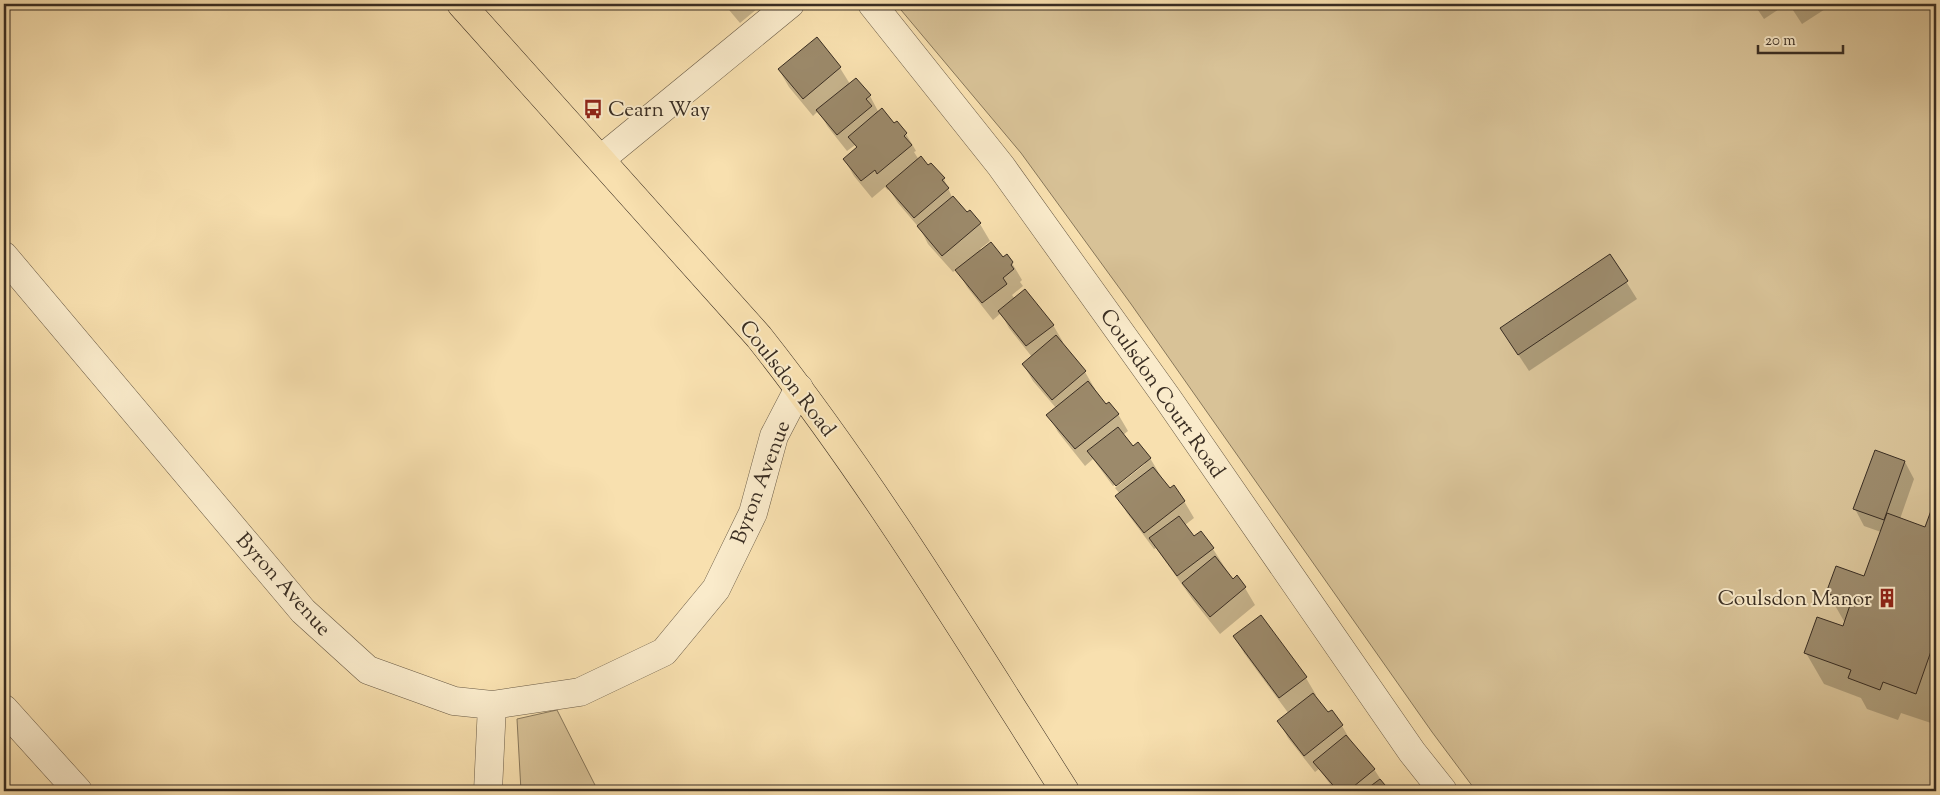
<svg xmlns="http://www.w3.org/2000/svg" width="1940" height="795" viewBox="0 0 1940 795" font-family="'Sorts Mill Goudy',serif">
	<style>
		.green { fill: #d8c297; stroke: #88785c }
		.shadow { fill: #0003 }
		.building { fill: #9c8a6b; stroke: #392d22 }
		.lines { fill: none; stroke-linecap: round; stroke-linejoin: round }
		.minor-casing { stroke: #695a45; stroke-width: 29 }
		.major-casing { stroke: #392d22; stroke-width: 29 }
		.minor { stroke: #faebcb; stroke-width: 28 }
		.major { stroke: #f8e0af; stroke-width: 28 }
		.labels { text-anchor: middle; stroke-width: 4; stroke-linejoin: round; paint-order: stroke }
		.poi-label { font-size: 21px; fill: #392d22; stroke: #faebcb; text-anchor: start }
		.street-label { font-size: 21px; fill: #392d22; stroke: #faebcb }
	</style>
	<rect width="100%" height="100%" fill="#f8e0af"/>
	<filter id="stains"><feTurbulence type="fractalNoise" baseFrequency=".004" numOctaves="4"/><feColorMatrix values="0 0 0 0 .2 0 0 0 0 .09 0 0 0 0 .02 0 0 0 .5 -.17"/></filter>
	<radialGradient id="worn" r=".72"><stop offset=".6" stop-color="#630" stop-opacity="0"/><stop offset="1" stop-color="#630" stop-opacity=".3"/></radialGradient>
	<!-- green -->
	<path class="green" d="M896,4H1936V791H1476L1432,732L1131,304L1021,153Z
		M557,710L598,791H521L517,719Z"/>
	<!-- shadow -->
	<path class="shadow" d="M724,4H763L740,23Z
		M1754,4H1787L1764,19Z
		M1789,4H1833L1802,24Z
		M840,68L850,84L870,96L879,113L894,125L897,123L906,134L916,151L914,152L919,160L928,166L931,165L944,179L952,197L967,214L970,211L980,224L990,241L980,249L982,251L1012,263L1022,280L1020,282L1023,286L1012,295L1015,299L1053,325L1063,342L1061,343L1085,372L1095,389L1093,390L1106,406L1118,414L1128,431L1123,435L1133,448L1150,458L1169,490L1184,501L1194,518L1185,525L1194,537L1213,549L1233,580L1237,577L1245,588L1255,605L1220,634L1193,600L1156,548L1154,549L1127,513L1117,496L1120,494L1115,488L1145,464V461L1113,486L1093,459L1085,466L1058,432L1048,415L1056,408L1033,381L1023,364L1032,357L1009,328L1001,313L993,320L967,287L957,269L953,272L928,244L921,230L898,203L889,189L888,190L885,187L872,198L854,176L844,159L857,149L855,145L847,151L828,127L818,111L813,116L789,87L779,70Z
		M1610,256L1637,299L1529,371L1512,345Z
		M1905,462L1914,479L1900,519L1926,529L1936,501V717L1934,724L1901,713L1898,720L1867,709L1861,698L1824,684L1806,653L1843,628L1845,623L1828,593L1864,578L1881,532L1864,526L1855,509Z
		M1261,617L1306,678L1316,695L1314,696L1328,714L1331,712L1342,726L1352,743L1374,769L1388,791H1335L1319,769L1315,772L1288,738L1279,721L1289,714L1244,653L1234,636Z"/>
	<!-- building -->
	<path class="building" d="M817,37L841,67L803,99L778,69Z
		M856,78L871,95L866,99L872,106L837,135L816,110Z
		M882,108L894,123L897,121L907,133L904,136L912,145L877,174L875,170L861,181L843,159L857,147L848,137Z
		M921,156L928,165L931,163L945,178L942,180L949,188L914,218L886,186Z
		M953,196L967,212L970,210L981,223L942,256L917,226Z
		M991,242L1003,257L1007,254L1013,262L1011,265L1014,269L1003,278L1007,284L982,303L955,270Z
		M1610,254L1628,281L1518,355L1500,328Z
		M1025,289L1054,325L1026,346L998,311Z
		M1056,335L1086,371L1052,400L1022,364Z
		M1088,381L1106,404L1109,402L1119,414L1075,449L1046,415Z
		M1118,427L1133,446L1138,442L1151,458L1116,486L1087,451Z
		M1875,450L1905,461L1884,520L1853,509Z
		M1153,467L1170,488L1174,485L1185,501L1144,533L1115,496Z
		M1936,497V637L1916,694L1883,682L1880,690L1848,678L1851,670L1804,653L1817,617L1843,626L1851,602L1826,593L1836,566L1864,576L1887,513L1925,527Z
		M1179,516L1194,536L1201,531L1214,548L1177,576L1149,538Z
		M1215,556L1233,579L1237,575L1246,587L1210,617L1182,583Z
		M1261,615L1307,677L1279,698L1233,636Z
		M1313,693L1328,712L1332,710L1343,725L1304,756L1277,721Z
		M1346,735L1375,769L1348,791H1338L1313,762Z
		M1380,779L1390,791H1364Z"/>
	<g class="lines">
		<defs>
			<path id="minor" d="M872,4L1001,166L1168,399L1412,752L1443,791
				M601,159L790,4
				M4,256L303,611L368,670L454,701L492,705L580,692L664,652L716,589L753,513L774,436L799,388
				M4,709L78,791
				M488,791L492,705"/>
			<path id="major" d="M461,4L759,337C872,480 967,637 1065,791"/>
		</defs>
		<!-- minor casing -->
		<use href="#minor" class="minor-casing"/>
		<!-- major casing -->
		<use href="#major" class="major-casing"/>
		<!-- minor -->
		<use href="#minor" class="minor"/>
		<!-- major -->
		<use href="#major" class="major"/>
	</g>
	<!-- icons -->
	<defs>
		<symbol id="bus-bare" viewBox="-9 -9 18 18"><path d="M-5-6H5V4H4V6H2V4H-2V6H-4V4H-5ZM-3.5-4V0h7V-4ZM-3.5 1.2v1.5H-2V1.2ZM2 1.2v1.5H3.5V1.2Z" fill="#8f2418" stroke="#faebcb" stroke-width="2.5" paint-order="stroke"/></symbol>
		<symbol id="building-bare" viewBox="-9 -9 18 18"><path d="M-4-6H4V6H1V3H-1V6H-4ZM-2.5-4.3h1.7v1.8h-1.7ZM.8-4.3h1.7v1.8H.8ZM-2.5-1h1.7V.8h-1.7ZM.8-1h1.7V.8H.8Z" fill="#8f2418" stroke="#faebcb" stroke-width="2.5" paint-order="stroke"/></symbol>
	</defs>
	<g fill-rule="evenodd">
		<use href="#bus-bare" x="579" y="95" width="28" height="28"/>
		<use href="#building-bare" x="1873" y="584" width="28" height="28"/>
	</g>
	<g class="labels">
		<!-- poi labels -->
		<g class="poi-label">
			<text x="608" y="116">Cearn Way</text>
			<text x="1872" y="605" text-anchor="end">Coulsdon Manor</text>
		</g>
		<!-- street labels -->
		<g class="street-label">
			<text transform="translate(788 378) rotate(52)" y="7">Coulsdon Road</text>
			<text transform="translate(1163 393) rotate(55)" y="7">Coulsdon Court Road</text>
			<text transform="translate(760 482) rotate(-69)" y="7">Byron Avenue</text>
			<text transform="translate(284 584) rotate(48)" y="7">Byron Avenue</text>
		</g>
	</g>
	<!-- margin -->
	<rect width="1940" height="795" fill="none" stroke="#f8e0af" stroke-width="20"/>
	<rect x="5" y="5" width="1930" height="785" fill="none" stroke="#392d22" stroke-width="2.5"/>
	<rect x="10" y="10" width="1920" height="775" fill="none" stroke="#392d22"/>
	<!-- scale -->
	<path d="M1758 45v8h85v-8" fill="none" stroke="#392d22" stroke-width="2.5"/>
	<text x="1765" y="45" font-size="15" fill="#392d22" stroke="#faebcb" stroke-width="4" paint-order="stroke">20 m</text>
	<rect width="100%" height="100%" filter="url(#stains)"/>
	<rect width="100%" height="100%" fill="url(#worn)"/>
</svg>
